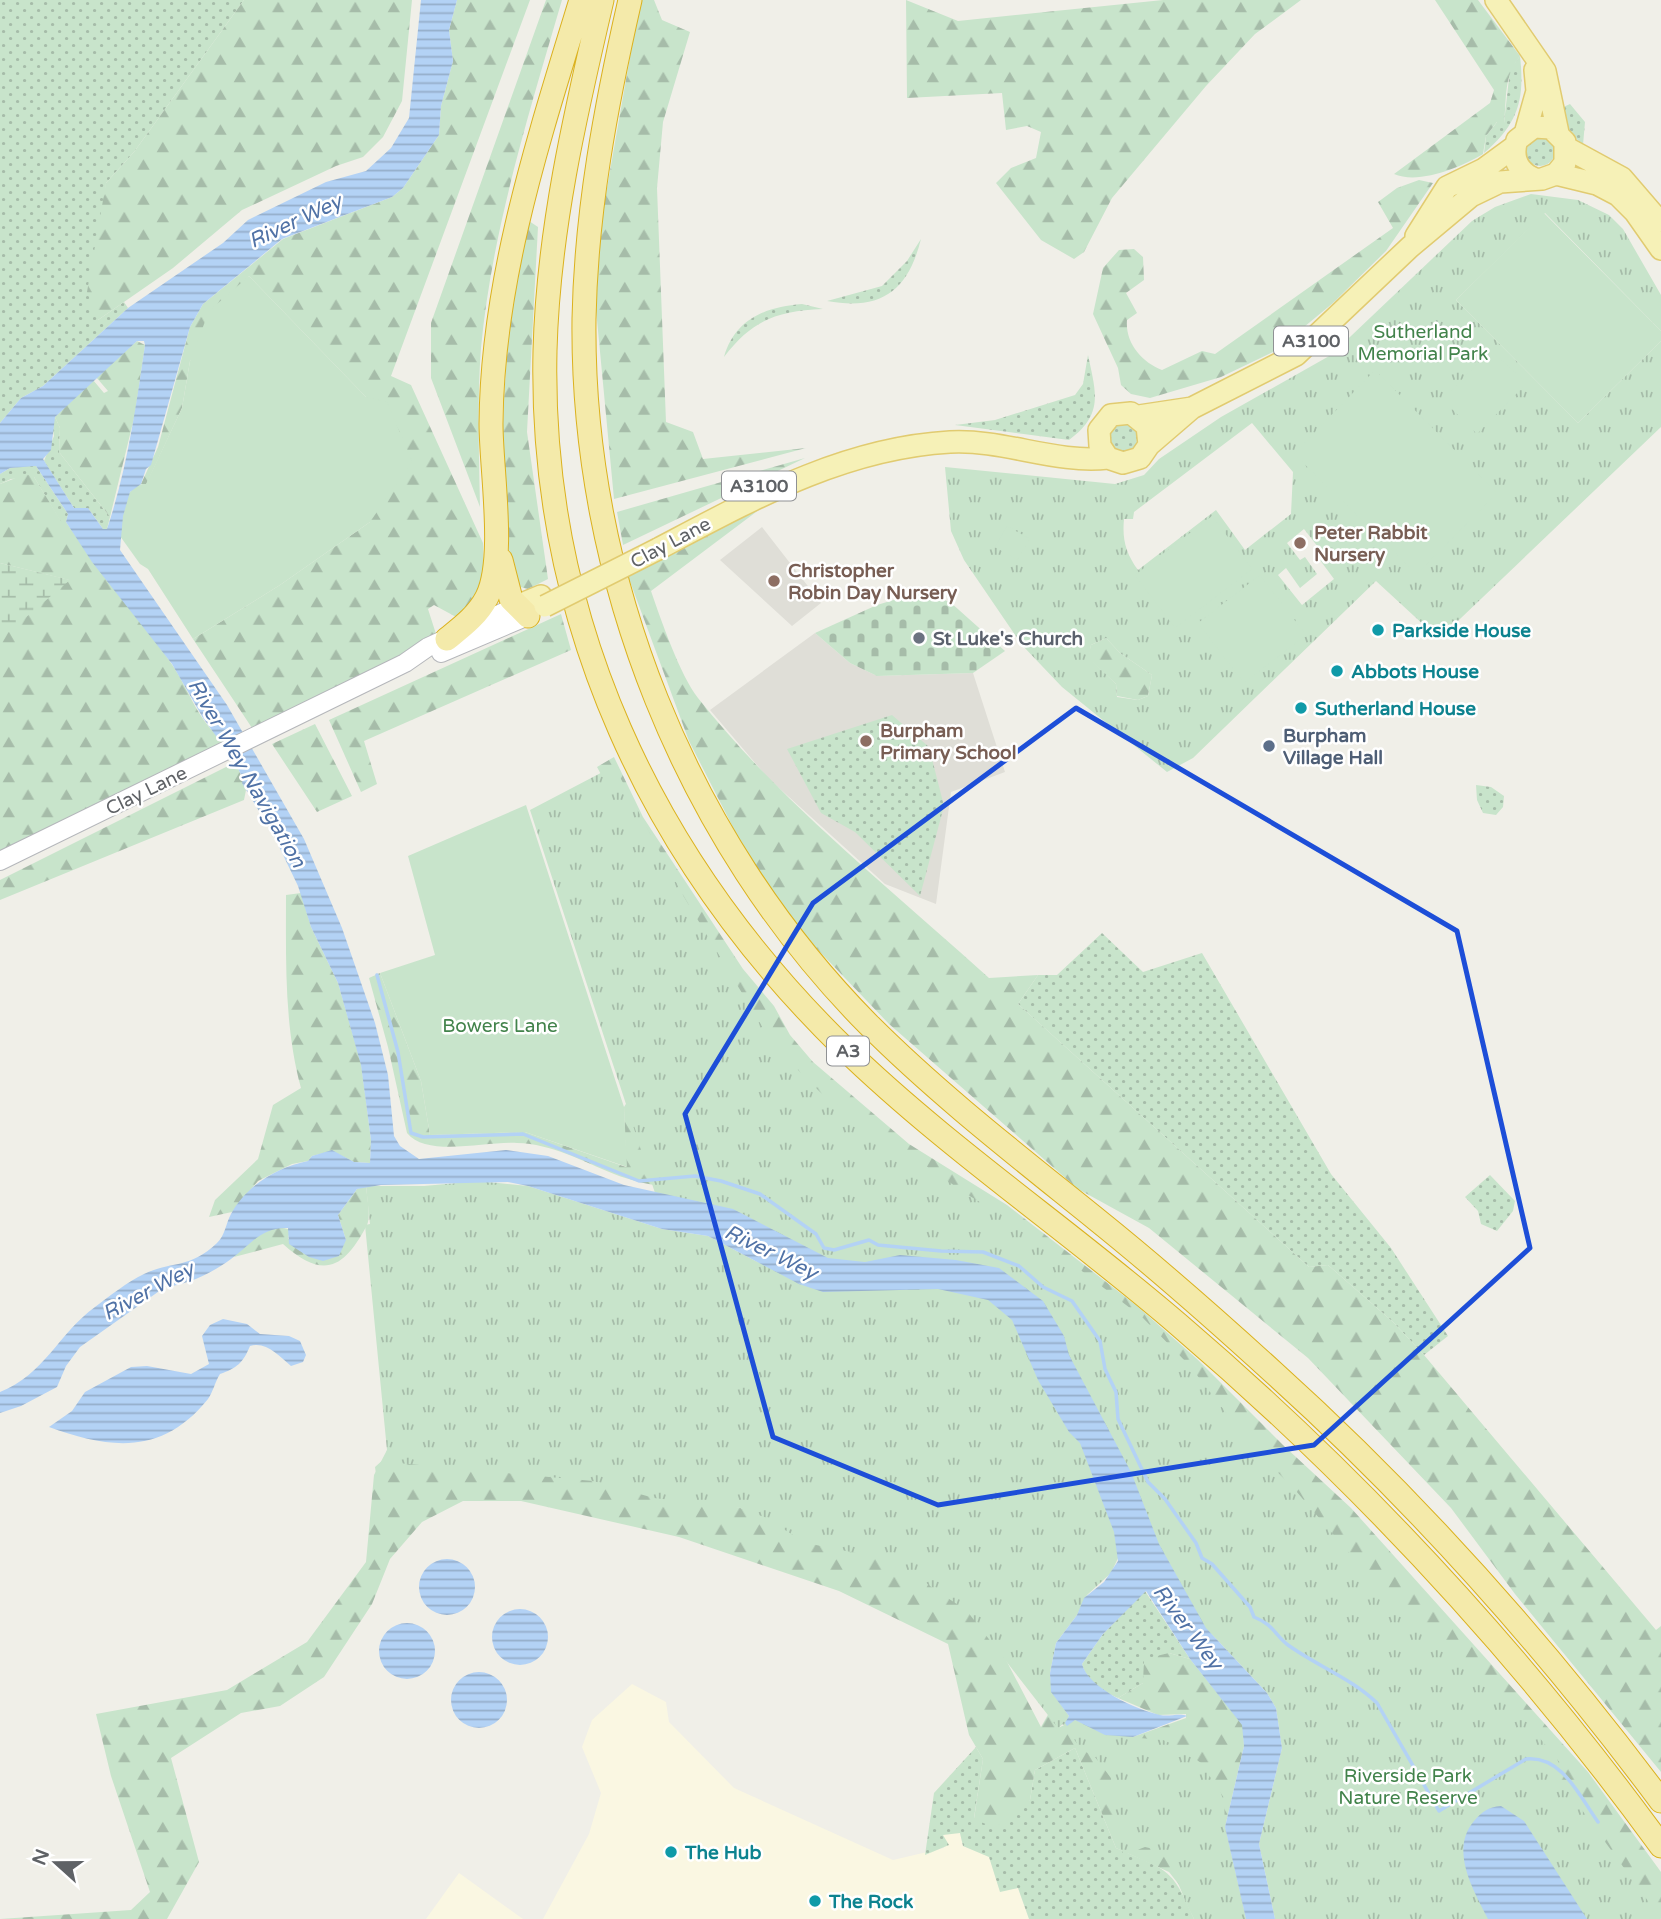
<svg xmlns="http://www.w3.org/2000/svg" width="1661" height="1919" viewBox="0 0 1661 1919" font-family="'Varela Round',sans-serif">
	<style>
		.commercial { fill: #faf7e2 }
		.education { fill: #dfded7 }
		.grass { fill: url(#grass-dots) }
		.forest { fill: url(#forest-firs) }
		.wetland { fill: url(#wetland-marsh) }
		.cemetery { fill: url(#cemetery-stones) }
		.park { fill: url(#park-tufts); fill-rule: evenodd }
		.garden { fill: #c8e4cb }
		.water { fill: url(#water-rules); fill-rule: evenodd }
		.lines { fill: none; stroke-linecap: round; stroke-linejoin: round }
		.stream { stroke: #b3d2f5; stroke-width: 3.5 }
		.tertiary-casing { stroke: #b5b7bb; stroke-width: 20 }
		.primary-casing { stroke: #e1cb70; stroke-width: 24 }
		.trunk-casing { stroke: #dbb11d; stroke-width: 25 }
		.tertiary { stroke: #fff; stroke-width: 18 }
		.primary { stroke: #f6f1b7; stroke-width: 21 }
		.trunk { stroke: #f4eaaa; stroke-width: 23 }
		.primary-bridge-casing { stroke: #e1cb70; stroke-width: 24; stroke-linecap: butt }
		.primary-bridge { stroke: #f6f1b7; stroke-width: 21 }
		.marked { fill: none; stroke: #1d4ed8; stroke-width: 5; stroke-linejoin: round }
		.education-dot { fill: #8d6e63; stroke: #fff; stroke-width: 2.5 }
		.culture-dot { fill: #0f9aa8; stroke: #fff; stroke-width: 2.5 }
		.worship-dot { fill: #6b7280; stroke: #fff; stroke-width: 2.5 }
		.service-dot { fill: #5c6f8a; stroke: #fff; stroke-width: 2.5 }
		.labels { text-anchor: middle; stroke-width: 5; stroke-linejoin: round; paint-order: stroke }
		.shield { fill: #fff; stroke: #8f9194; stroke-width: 2 }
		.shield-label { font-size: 18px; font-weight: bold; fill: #5f6266 }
		.park-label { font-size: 19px; fill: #42834b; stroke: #fff }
		.education-label { font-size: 19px; font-weight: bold; fill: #785e54; stroke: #fff; text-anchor: start }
		.street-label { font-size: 19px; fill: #5f6266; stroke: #fff }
		.culture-label { font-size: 19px; font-weight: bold; fill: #0d838f; stroke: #fff; text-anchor: start }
		.worship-label { font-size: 19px; font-weight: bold; fill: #5b616d; stroke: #fff; text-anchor: start }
		.service-label { font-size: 19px; font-weight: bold; fill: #4e5e75; stroke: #fff; text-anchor: start }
		.water-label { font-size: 21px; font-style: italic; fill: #5072a6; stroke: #fff }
	</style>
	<defs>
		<pattern id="grass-dots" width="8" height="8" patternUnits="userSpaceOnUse" patternTransform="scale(1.75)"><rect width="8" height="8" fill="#c8e4cb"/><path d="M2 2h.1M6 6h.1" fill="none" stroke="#a6bca9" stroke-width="1.8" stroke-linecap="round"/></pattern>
		<pattern id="forest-firs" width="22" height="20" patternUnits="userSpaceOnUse" patternTransform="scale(1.75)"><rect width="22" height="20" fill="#c8e4cb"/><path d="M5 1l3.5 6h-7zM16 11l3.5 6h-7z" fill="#a6bca9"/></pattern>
		<pattern id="wetland-marsh" width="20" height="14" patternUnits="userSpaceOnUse" patternTransform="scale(1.75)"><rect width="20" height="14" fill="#c8e4cb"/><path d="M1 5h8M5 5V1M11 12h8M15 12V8" fill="none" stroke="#a6bca9"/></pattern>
		<pattern id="cemetery-stones" width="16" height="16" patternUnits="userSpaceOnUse" patternTransform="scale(1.75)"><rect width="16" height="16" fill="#c8e4cb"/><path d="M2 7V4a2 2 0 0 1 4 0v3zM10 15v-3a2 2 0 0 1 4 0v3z" fill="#a6bca9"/></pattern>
		<pattern id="park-tufts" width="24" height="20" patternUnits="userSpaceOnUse" patternTransform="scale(1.75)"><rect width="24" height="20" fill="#c8e4cb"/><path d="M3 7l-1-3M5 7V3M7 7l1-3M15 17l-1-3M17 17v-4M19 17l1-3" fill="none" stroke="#a6bca9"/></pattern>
		<pattern id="water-rules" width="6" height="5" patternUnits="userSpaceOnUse" patternTransform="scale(1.75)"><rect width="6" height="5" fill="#b3d2f5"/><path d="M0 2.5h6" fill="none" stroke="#95aeca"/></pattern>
	</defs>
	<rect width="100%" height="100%" fill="#f0efe8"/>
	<!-- commercial -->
	<path class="commercial" d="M632,1684L666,1702L669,1722L734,1788L893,1860L944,1848L943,1835L952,1831L960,1833L963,1846L989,1856L1000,1891L1018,1888L1029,1919H543L589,1834L601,1793L582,1747L592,1720Z
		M459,1873L523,1919H426Z"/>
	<!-- education -->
	<path class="education" d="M762,527L821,603L792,626L720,560Z
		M815,633L850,663L877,676L973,673L1005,772L951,792L936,904L885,884L768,778L710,710Z"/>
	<!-- grass -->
	<path class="grass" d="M0,0H244L134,152L106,183L98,320L124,302L128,308L43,386L21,398L0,423Z
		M1520,56C1525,100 1518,124 1484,153L1486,136L1498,121L1504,123L1510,69Z
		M1570,104L1585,122L1583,145L1565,128L1559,109Z
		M1525 151a15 15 0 1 1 30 0a15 15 0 1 1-30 0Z
		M921,239C908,291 881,311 827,301L882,286L907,261Z
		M802,304L823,309C777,311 752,320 724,357C735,319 765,307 802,304Z
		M1088,355C1096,393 1104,414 1069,440L955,425L995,420L1075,395L1083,384Z
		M55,417L60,428L59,452L110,517L107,529H103L88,508H74L44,461L54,436L52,424Z
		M1121,419L1138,431L1136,447L1126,454L1113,452L1104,432Z
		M32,465L36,466L68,514L66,522H61L34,477L11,479L0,484V474L10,468Z
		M892,715L929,747L944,806L920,896L855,832L821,813L787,749Z
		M1476,785L1491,787L1504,796L1503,807L1496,815L1483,813L1477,800Z
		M1102,933L1143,972L1202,953L1331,1174L1391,1248L1448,1336L1424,1355L1393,1322L1328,1265L1309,1267L1018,1004L1038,975H1057Z
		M1490,1175L1515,1201L1513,1211L1497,1231L1481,1224L1478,1211L1465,1197Z
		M1145,1591L1190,1659L1169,1653L1143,1683L1118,1698C1103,1691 1086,1680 1082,1664L1103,1634Z
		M976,1747L983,1759L974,1818L1030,1800L1035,1770L1075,1748L1116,1848C1167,1871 1171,1865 1194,1919H1029L1018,1888L1000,1892L989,1857L963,1846L960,1833L943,1835L949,1845L925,1855L934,1793Z"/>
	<!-- forest -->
	<path class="forest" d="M244,0H412L402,101L383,137L363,157L336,166L242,210L173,268L98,320L87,292L106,183L134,152Z
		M457,0H530L391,376L411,385L483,543C485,582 481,588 458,618L434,605L428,609L436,634L361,678L252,728L193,639L280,585L370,522L366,397L249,276L190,361L182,408L146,485L141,484L158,447L190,327L203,304L283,239L392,197L403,188L439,135L441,106L453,61L449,30Z
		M546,0H562C529,113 492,230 481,348C477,401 479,454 480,507L431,378V323Z
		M640,0H654L662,20L690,32L663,122L657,188L666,422L693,432L703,459L806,448L614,499L595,299L604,205Z
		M906,0L958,21L1163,0H1301L1255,34L1206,86L1112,198L1084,252L1074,259L1041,240L996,183L1011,168L1036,158L1041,132L1027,126L1006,130L1002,93L907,98Z
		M1435,0H1478L1520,56C1503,77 1507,98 1504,124L1497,122L1486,136L1483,154C1461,167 1419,185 1394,174L1490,103L1494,90Z
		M1419,180L1433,183L1386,251L1333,303L1275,351L1221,377L1150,398L1131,394L1121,385L1118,368L1093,314L1103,268L1119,250L1134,249L1143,257L1144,280L1126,293L1137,313L1127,320C1125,343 1142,362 1162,370L1202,351L1215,354L1393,228L1378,202L1397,188Z
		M526,219L538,227L527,432L548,579L528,589L513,585C510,551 504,517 503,484C501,394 509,307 526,219Z
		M137,341L145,345L135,414L110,517L59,452L60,428L55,417L93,380L104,393L108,391L96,377Z
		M805,458L623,545L617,512Z
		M26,474L34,477L61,521L66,522C99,572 140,616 173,666C189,690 200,726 225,741L0,853V638L69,580L0,563V484Z
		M772,500L651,591C661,620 680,675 698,698C781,803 890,888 989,978L1038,975L1018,1004L1309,1267L1328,1265L1393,1322L1424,1355L1656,1630L1661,1626V1772L1515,1594L1451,1508L1308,1358L1149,1228L1078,1189L889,1024L797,928L743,847L689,741L628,576Z
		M561,614L571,650L364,741L377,784L361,792L329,720Z
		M1106,638L1120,653L1152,675L1148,696L1138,700L1117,696L1116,684L1088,658L1091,645Z
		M315,724L352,796L317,812L272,744Z
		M614,757L643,817L743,969L774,1006L790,1035L813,1062L909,1144L1007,1205L1137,1306L1197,1359L1283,1445L1351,1508L1588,1772L1661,1872V1919L1273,1684L667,1188C650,1184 631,1181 614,1174C582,1161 552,1144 517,1143C487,1141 427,1158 407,1133L388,1047L369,978L380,973L421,1081L430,1135L525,1132L626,1167L624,1107L632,1094L753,1057L597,767Z
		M236,762L246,790L244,800L0,900V880Z
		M301,893L311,927L338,983L361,1063L371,1140L370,1163L354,1162L332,1151L312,1156L308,1161L292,1164L258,1181L232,1212L209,1217L215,1200L258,1159L273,1105L301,1088C284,1026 286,960 286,895Z
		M366,1186C367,1196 371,1217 367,1225C344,1269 323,1280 283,1244L234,1257C246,1242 270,1221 290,1230L288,1239L346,1240L338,1215L357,1189Z
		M387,1450L618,1478L900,1547L992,1633L1041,1727L1054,1704L1060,1727L1075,1720L1133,1737L1186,1718V1714L1158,1715L1118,1698L1143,1683L1144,1659L1169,1653L1190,1659L1243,1725L1244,1746L1225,1827L1246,1919L1199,1910L1169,1872L1116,1848L1075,1748L1035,1770L1030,1800L995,1828L974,1819L983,1759L969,1735L948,1644L839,1591L679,1537L521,1501H463L422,1522L390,1559L372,1604L324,1677L280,1706L241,1713L171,1758L199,1862L167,1919H0L131,1910L150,1892L111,1776L96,1714L227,1690L307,1642L366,1562L374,1475Z"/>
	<!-- wetland -->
	<path class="wetland" d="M0,563L70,580L0,639Z"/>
	<!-- cemetery -->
	<path class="cemetery" d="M920,592L950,602L1005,651L973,673L877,676L850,663L815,633L877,605Z"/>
	<!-- park -->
	<path class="park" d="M1531,194L1578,200L1609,215L1623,229L1661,295V331L1545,213L1456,300L1578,423L1661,341V427L1439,639L1376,581L1193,758L1167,772L1062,687L1022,645L964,560L951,531L945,467L1115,484L1144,475L1159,459L1221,417L1331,355L1472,221L1495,207ZM1252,423L1293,472L1291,514L1245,550L1216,510L1138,570C1126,553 1122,540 1124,519H1133L1134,512ZM1304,529L1318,547L1314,552L1334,579L1302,605L1278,575L1286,568L1300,588L1317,574L1305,557L1300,560L1287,543ZM1106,638L1120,653L1152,675L1148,696L1138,700L1117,697L1116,684L1089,658L1091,645Z
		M614,766L684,897L774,1046L821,1093L968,1195L1031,1232L1143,1318L1189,1365L1252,1446L1296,1491L1385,1595L1426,1635L1496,1684L1560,1763L1553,1770L1661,1919H1275L1259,1844L1282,1748L1276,1708L1267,1693L1206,1628L1159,1544L1131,1472L1069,1355L1064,1336L1043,1301L999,1268L888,1257L865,1262L828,1258L733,1209L655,1193L530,810Z
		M479,1181L528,1186L662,1229L708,1236L799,1284L823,1292L950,1290L988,1300L1009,1316L1038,1380L1061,1418L1080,1442L1089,1462L1114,1532L1119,1556L1111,1573L1087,1595L1077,1615L1056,1643L1050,1673L1052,1692L1069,1716L1067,1721L1075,1720L1105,1735L1163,1740L1179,1747L1201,1763L1224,1798L1225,1827L1246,1919H1194C1182,1897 1176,1872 1162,1851L1145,1847L1124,1855L1114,1835L1111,1778L1095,1757L1081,1749L1063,1724L1058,1728L967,1611L927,1584L871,1556L806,1543L764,1517L740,1508L654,1498L593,1481L398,1463L376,1474L375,1467L385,1458L387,1450L365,1225L370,1224L366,1186H424Z"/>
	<!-- garden -->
	<path class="garden" d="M1544,213L1661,331V341L1578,423L1456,300Z
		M249,276L366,397L387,402L412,461L370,522L280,585L193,639L148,569L140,564L120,536C122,520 123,482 146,484L182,408L190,361L209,311Z
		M1491,351L1527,383L1477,434L1442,399Z
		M1375,370L1497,493L1417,574L1294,454Z
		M1212,516L1252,569L1175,628L1135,575Z
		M1007,526L1030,539L1017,560L995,547Z
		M1260,575L1306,635L1244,683L1198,623Z
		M526,805L624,1107L627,1167L525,1132L430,1135L421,1081L380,973L435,955L408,856Z"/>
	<!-- water -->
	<path class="water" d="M421,0H457L449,30L453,61L441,106L439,135L403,188L392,197L282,239L203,304L190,327L151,465L146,469L141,484L130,492L123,516L120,550L227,705L304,839L342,928L375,1023L388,1075L394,1136L400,1146L419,1159L506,1150L548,1156L624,1185L733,1209L828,1258L865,1262L900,1255L956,1260L999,1268L1043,1301L1064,1336L1069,1355L1131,1472L1159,1544L1206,1628L1267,1693L1276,1708L1282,1748L1259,1844L1275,1919H1246L1225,1827L1244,1746L1242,1725L1190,1659L1146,1591L1103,1634L1082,1664C1088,1688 1137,1710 1160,1715C1169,1717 1179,1713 1187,1716L1133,1737L1105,1735L1075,1720L1067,1726L1065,1723L1069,1716L1051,1692L1050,1673L1056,1643L1077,1615L1084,1598L1104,1582L1118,1561L1114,1532L1080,1443L1069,1432L1038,1380L1012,1320L988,1300L938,1289L823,1292L799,1284L708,1236L662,1229L528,1186L508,1182L381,1185L357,1189L338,1215L346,1240L339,1256L323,1261L309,1257L289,1244L288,1228C260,1227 250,1246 231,1259C212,1273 187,1285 165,1287L80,1347L66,1366L57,1387L21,1406L0,1413V1392C44,1375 59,1333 95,1307C110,1296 127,1282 144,1274C173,1260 188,1270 217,1243C225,1236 226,1223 231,1214C246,1186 277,1167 308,1161L312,1156L332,1150L354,1162L370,1163L371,1140L361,1065L338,983L311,927L298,886L273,834L242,783L243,779L225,741L216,736L203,718L172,664L92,562L66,522L68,514L36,466L10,468L0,474V423L21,398L43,386L128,308L223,243L248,220L326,182L366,171L391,148L409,118ZM137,341H144L145,345C136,407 127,470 107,529H103L88,508H74L43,459L51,450L55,417Z
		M223,1319L247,1324L260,1334L289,1336L300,1341L306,1355L303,1362L291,1366C279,1356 266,1341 250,1346C243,1363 237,1368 220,1374C215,1382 213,1392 208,1399C162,1456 110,1449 49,1427L72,1411L85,1392L131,1367L147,1366L191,1374L209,1364L202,1336L210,1325Z
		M419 1587a28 28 0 1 1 56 0a28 28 0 1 1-56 0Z
		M492 1637a28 28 0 1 1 56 0a28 28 0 1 1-56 0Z
		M379 1651a28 28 0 1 1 56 0a28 28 0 1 1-56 0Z
		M451 1700a28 28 0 1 1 56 0a28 28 0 1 1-56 0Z
		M1501,1806L1524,1821L1587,1919H1488C1474,1891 1449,1850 1474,1821C1482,1812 1488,1807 1501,1806Z"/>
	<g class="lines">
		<!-- stream -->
		<path class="stream" d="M377,975L398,1052L411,1133L423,1137L523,1134L639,1181L695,1176L721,1181L760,1194L816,1234L824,1248L834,1250L869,1240L878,1245L941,1251L983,1252L1019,1266L1043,1287L1072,1301L1100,1341L1105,1369L1116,1392L1118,1419L1148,1482L1165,1499L1196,1543L1202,1558L1212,1564L1250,1607L1254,1617C1274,1625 1274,1634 1288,1645C1317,1666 1351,1678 1377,1703L1439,1811L1526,1759C1562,1755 1580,1797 1598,1822"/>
		<defs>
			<path id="tertiary" d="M441,653L528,616
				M0,861L405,663L428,647L517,606"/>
			<path id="primary" d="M1496,0L1545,71L1558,133
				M1526,130L1537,91L1535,70
				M1567,148L1622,178L1659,221
				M1535,179C1518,172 1511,158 1517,140L1534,127L1551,128L1565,142V163L1556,174
				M1416,236L1447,187L1484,169L1514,147
				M1139,416L1192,408
				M1149,445L1147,426L1131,413L1111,415L1099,430L1100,446L1108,458L1123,463L1140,458L1149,445L1192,408L1296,355L1410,247L1471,196L1500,182L1542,179L1556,174L1597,184L1618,195L1635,212L1661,249
				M658,549C751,500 843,448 950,442C1004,439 1055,464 1108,458
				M517,606L541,596"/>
			<path id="trunk" d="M602,0C575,115 548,232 545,351C539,621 652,860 843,1047C947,1148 1069,1230 1179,1325C1359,1479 1522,1655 1661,1846
				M630,0C606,105 586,211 584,319C581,578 686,840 868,1024C939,1095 1018,1156 1096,1219C1157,1268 1216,1320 1273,1372C1416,1501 1546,1647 1661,1801
				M501,560L511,599L528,616
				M447,639C462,627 478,615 487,597C506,559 491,469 491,424C492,279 539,138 581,0"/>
		</defs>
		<!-- tertiary casing -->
		<use href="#tertiary" class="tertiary-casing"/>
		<!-- primary casing -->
		<use href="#primary" class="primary-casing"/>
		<!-- trunk casing -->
		<use href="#trunk" class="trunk-casing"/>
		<!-- tertiary -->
		<use href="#tertiary" class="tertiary"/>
		<!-- primary -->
		<use href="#primary" class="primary"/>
		<!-- trunk -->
		<use href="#trunk" class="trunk"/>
		<defs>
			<path id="primary-bridge" d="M545,606L658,549"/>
		</defs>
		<!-- primary-bridge casing -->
		<use href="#primary-bridge" class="primary-bridge-casing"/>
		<!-- primary-bridge -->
		<use href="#primary-bridge" class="primary-bridge"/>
	</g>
	<!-- marked area -->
	<path class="marked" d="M1076,708L1457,931L1530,1248L1314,1445L938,1505L773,1437L685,1114L813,903Z"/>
	<!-- markers -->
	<g class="education-dot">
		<circle cx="1300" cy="543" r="7"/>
		<circle cx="774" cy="581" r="7"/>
		<circle cx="866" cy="741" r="7"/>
	</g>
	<g class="culture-dot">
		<circle cx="1378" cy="630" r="7"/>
		<circle cx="1337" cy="671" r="7"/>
		<circle cx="1301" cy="708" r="7"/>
		<circle cx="671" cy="1852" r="7"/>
		<circle cx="815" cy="1901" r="7"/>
	</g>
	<circle class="worship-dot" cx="919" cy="638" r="7"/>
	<circle class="service-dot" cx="1269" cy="746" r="7"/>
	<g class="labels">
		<!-- shield labels -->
		<g class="shield">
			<rect x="1274" y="326.5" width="74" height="29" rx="5"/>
			<rect x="722" y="471.5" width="74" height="29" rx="5"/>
			<rect x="827" y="1036.5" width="42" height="29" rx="5"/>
		</g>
		<g class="shield-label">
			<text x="1311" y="347">A3100</text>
			<text x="759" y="492">A3100</text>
			<text x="848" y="1057">A3</text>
		</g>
		<!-- park labels -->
		<g class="park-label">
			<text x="1423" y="338">Sutherland<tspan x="1423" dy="22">Memorial Park</tspan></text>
			<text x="500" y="1032">Bowers Lane</text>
			<text x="1408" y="1782">Riverside Park<tspan x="1408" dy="22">Nature Reserve</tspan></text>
		</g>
		<!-- education labels -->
		<g class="education-label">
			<text x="1314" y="539">Peter Rabbit<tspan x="1314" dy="22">Nursery</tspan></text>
			<text x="788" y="577">Christopher<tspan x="788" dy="22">Robin Day Nursery</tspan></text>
			<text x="880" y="737">Burpham<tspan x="880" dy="22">Primary School</tspan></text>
		</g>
		<!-- street labels -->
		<g class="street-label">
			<text transform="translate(670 542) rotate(-28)" y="7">Clay Lane</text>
			<text transform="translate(146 790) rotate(-26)" y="7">Clay Lane</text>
		</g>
		<!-- culture labels -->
		<g class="culture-label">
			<text x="1392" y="637">Parkside House</text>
			<text x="1351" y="678">Abbots House</text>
			<text x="1315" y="715">Sutherland House</text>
			<text x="685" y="1859">The Hub</text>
			<text x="829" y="1908">The Rock</text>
		</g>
		<!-- worship labels -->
		<g class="worship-label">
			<text x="933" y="645">St Luke's Church</text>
		</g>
		<!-- service labels -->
		<g class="service-label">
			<text x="1283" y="742">Burpham<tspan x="1283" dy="22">Village Hall</tspan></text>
		</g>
		<!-- water labels -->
		<g class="water-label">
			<text transform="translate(295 221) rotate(-25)" y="7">River Wey</text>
			<text transform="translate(247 773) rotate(60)" y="7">River Wey Navigation</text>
			<text transform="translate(771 1252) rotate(26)" y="7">River Wey</text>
			<text transform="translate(148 1291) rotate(-28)" y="7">River Wey</text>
			<text transform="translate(1188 1627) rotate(53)" y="7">River Wey</text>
		</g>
	</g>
	<!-- north arrow -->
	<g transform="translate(56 1863) rotate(291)" stroke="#ffffff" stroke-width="5" paint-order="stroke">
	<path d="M0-5L12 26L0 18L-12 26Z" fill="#5f6266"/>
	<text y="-10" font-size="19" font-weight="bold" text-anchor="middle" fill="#5f6266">N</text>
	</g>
</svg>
